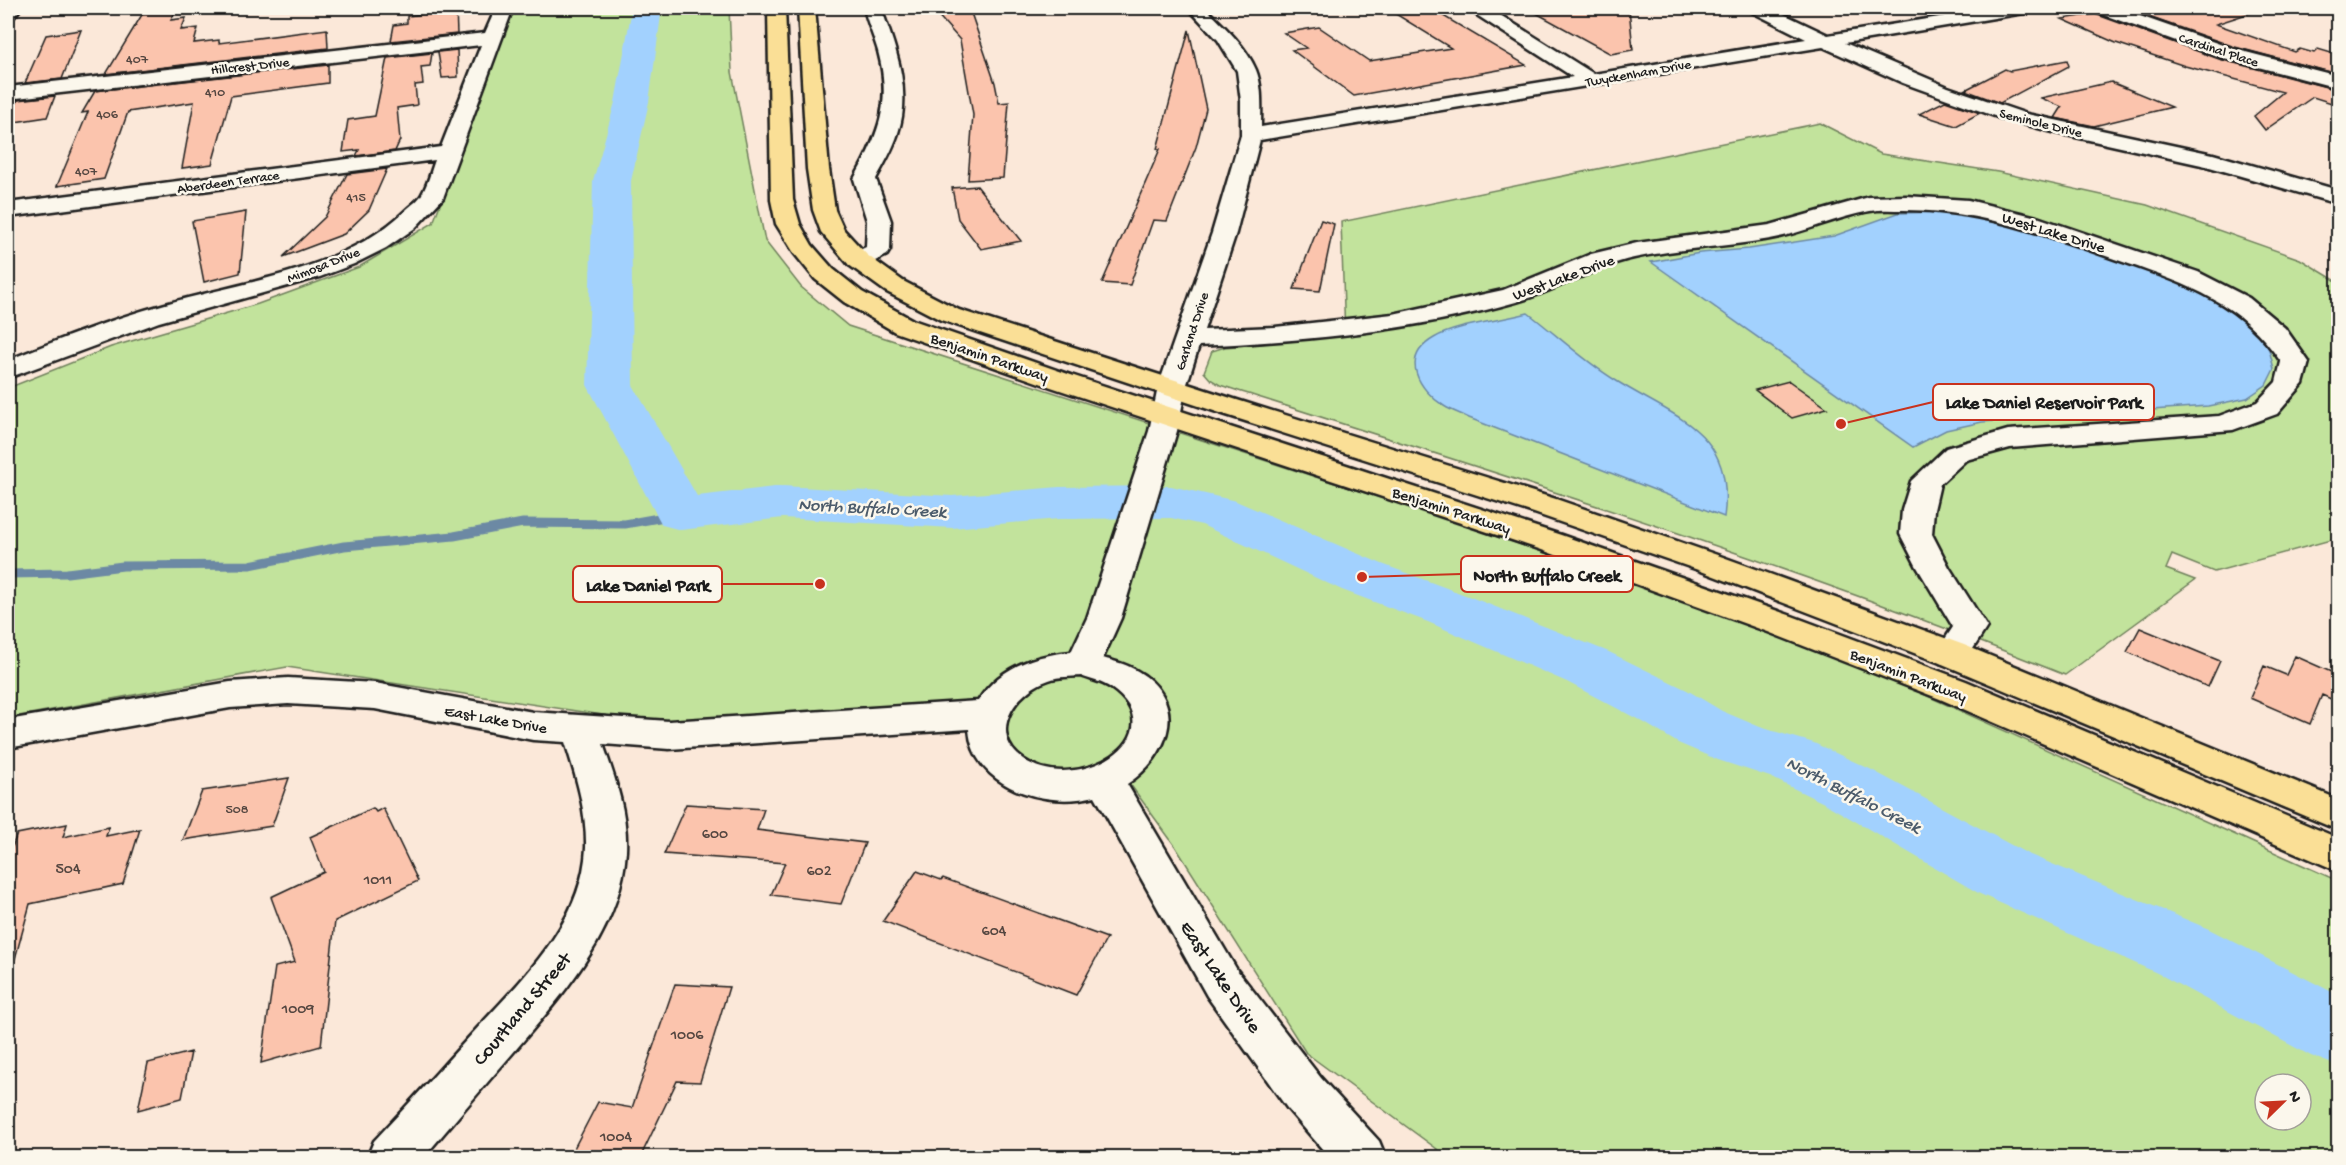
<svg xmlns="http://www.w3.org/2000/svg" width="2346" height="1165" viewBox="0 0 2346 1165" font-family="'Gochi Hand',sans-serif">
	<style>
		.green { fill: #c2e39c; stroke: #6f805c; stroke-width: 1.5; fill-rule: evenodd }
		.water { fill: #a2d1fe; stroke: #6c89a4; stroke-width: 1.5 }
		.lines { fill: none; stroke-linecap: round; stroke-linejoin: round }
		.stream { stroke: #6c89a4; stroke-width: 9 }
		.river { fill: #a2d1fe; fill-rule: evenodd }
		.building { fill: #fbc4ad; stroke: #1c1c1c; stroke-width: 1.5 }
		.street-casing { stroke: #1c1c1c; stroke-width: 5 }
		.primary-casing { stroke: #1c1c1c; stroke-width: 5 }
		.street { fill: #fbf7ec; fill-rule: evenodd }
		.primary { fill: #fadf96; fill-rule: evenodd }
		.labels { text-anchor: middle; stroke-width: 5; stroke-linejoin: round; paint-order: stroke }
		.far-street-label { font-size: 14px; fill: #1c1c1c; stroke: #fbf7ec }
		.number-label { font-size: 14px; fill: #544640 }
		.street-label { font-size: 16px; fill: #1c1c1c; stroke: #fbf7ec }
		.near-number-label { font-size: 16px; fill: #544640 }
		.water-label { font-size: 18px; font-style: italic; fill: #4b5b6b; stroke: #fbf7ec }
		.near-street-label { font-size: 20px; fill: #1c1c1c; stroke: #fbf7ec }
		.leader { fill: none; stroke: #c8321e; stroke-width: 2 }
		.callout-dot { fill: #c8321e; stroke: #fbf7ec; stroke-width: 2 }
		.callout { fill: #fbf7ec; stroke: #c8321e; stroke-width: 2 }
		.callout-label { font-size: 18px; text-anchor: middle; font-weight: bold; fill: #1c1c1c }
	</style>
	<rect width="100%" height="100%" fill="#fbe8d9"/>
	<filter id="ink" filterUnits="userSpaceOnUse"><feTurbulence type="fractalNoise" baseFrequency=".0167" numOctaves="2"/><feDisplacementMap in="SourceGraphic" scale="12" xChannelSelector="R" yChannelSelector="G"/><feConvolveMatrix kernelMatrix="1 2 1 2 8 2 1 2 1" color-interpolation-filters="sRGB"/></filter>
	<g filter="url(#ink)">
		<!-- green -->
		<path class="green" d="M510,8H729L732,72L765,241L801,287L848,326L1443,518L1823,649L2338,881V1157H1448L1306,1053L1175,846L1127,780L1028,769L999,743L1002,712L675,726L287,667L8,718V388L111,347L258,304L359,267L433,223L496,56ZM2265,1084H2301V1120H2265Z
			M1820,123L1881,154L1998,172L2147,205L2300,259L2338,282V538L2214,572L2172,555L2166,569L2195,580L2065,675C1789,564 1504,475 1220,385L1210,379L1204,372L1212,351L1225,347L1345,336L1341,222Z"/>
		<!-- water -->
		<path class="water" d="M1942,212L2020,225L2147,267L2219,299L2255,327L2269,349L2274,369L2266,385L2247,398L2208,406L1982,422L1946,430L1913,447L1651,262L1700,253L1749,249L1834,236L1898,213Z
			M1528,313C1557,335 1584,361 1615,380C1675,418 1736,431 1724,517L1469,418C1461,414 1452,411 1444,406C1419,390 1399,358 1434,338C1456,325 1502,320 1528,313Z"/>
		<g class="lines">
			<!-- stream -->
			<path class="stream" d="M8,574L67,573L123,566L250,565L344,546L454,536L523,523L625,524L681,514"/>
			<!-- river -->
			<path class="river" d="M632,8H662L649,102L631,181L633,385L697,496L783,486L952,496L1059,487L1171,486L1236,501L1382,564L1468,596L1609,652L1687,690L1722,711L1760,727L1814,743L1870,769L2028,854L2209,929L2338,995V1066L2311,1056L2157,973L1980,894L1824,803L1770,777L1718,760L1678,743L1643,722L1567,682L1428,622L1342,590L1202,525L1171,518L1059,519L952,528L783,518L681,530L662,525L587,385L593,181L615,102Z"/>
		</g>
		<!-- building -->
		<path class="building" d="M146,8H177L171,20L186,18L181,30L198,28L194,43L219,40V43L327,29L328,48L106,74Z
			M456,8L457,34L391,41L394,25L407,23V16L432,13V10Z
			M1386,8H1430L1526,65L1354,96L1292,50L1306,48L1284,33L1319,27L1369,61L1451,48Z
			M1527,8H1629L1633,50L1611,54Z
			M2134,8H2249L2250,13L2216,24L2295,52L2300,49L2314,53L2318,49L2338,55V74L2235,47L2126,9Z
			M963,9L966,11L970,10L995,83L999,103L1009,102L1003,178L968,180L973,115L960,40L936,13Z
			M2095,14L2219,59L2338,90V105L2313,97L2265,130L2254,116L2283,92L2185,66L2116,43L2062,19Z
			M81,30L62,79L25,83L46,35Z
			M1189,30L1206,109L1196,147L1167,221L1153,220L1130,285L1102,283L1160,149H1157Z
			M457,50L458,77L442,78L438,52Z
			M432,53L430,66L421,67L423,84L415,85L417,105L397,108L400,140L395,151L356,156L359,150L343,152L348,120L375,116L387,58Z
			M2067,60L2069,66L2000,103L1965,90L2005,69L2010,71Z
			M328,65V83L231,96L212,164L182,168L194,102L128,112L104,179L57,186L88,112L82,113L95,91Z
			M2111,82L2172,107L2094,126L2055,118L2062,107L2041,98Z
			M55,96L47,117L8,123L18,100Z
			M1945,101L1980,113L1956,126L1919,114Z
			M387,169L369,210L344,234L283,257L325,217L347,174Z
			M977,186L1021,241L981,249L958,219L952,188Z
			M246,212L240,273L204,282L192,221Z
			M1321,220L1334,224L1320,291L1294,289Z
			M1789,381L1827,408L1792,418L1755,390Z
			M2140,628L2220,661L2208,687L2127,652Z
			M2295,656L2338,675V702L2322,695L2310,724L2250,698L2264,666L2286,675Z
			M289,778L272,826L183,840L202,791Z
			M686,804L764,809L757,830L865,843L841,904L771,895L785,863L664,854Z
			M373,808L376,812L383,808L418,881L335,921L321,1046L261,1063L275,967L295,962L271,897L324,872L310,837Z
			M67,824L63,837L109,827L106,836L140,829L123,884L30,904L15,959L8,958V858L17,834Z
			M917,871L941,880L943,878L1107,938L1076,995L883,921Z
			M675,984L729,987L700,1082L677,1081L640,1158H569L598,1102L632,1108Z
			M191,1052L182,1098L138,1110L148,1063Z"/>
		<g class="lines">
			<defs>
				<path id="street" d="M8,8H21L14,17L8,18Z
					M496,8H513L443,198L415,228L386,248L354,264L320,277L159,322L8,378V360C58,340 109,320 162,305C243,281 342,272 406,210C411,205 419,200 422,194C428,184 431,171 435,160L8,217V203L441,147L481,45L8,99V87L485,33Z
					M864,8H881C896,48 912,91 898,133C893,149 884,164 876,179L891,221L890,250L887,255L867,265L858,267L849,265L846,260L849,255L866,247L867,221L854,179C879,134 892,103 878,51C874,37 867,22 864,8Z
					M1188,8H1205C1224,26 1246,46 1256,70C1263,87 1261,110 1261,127L1573,77L1472,12L1470,8H1489L1594,74L1806,39L1752,12L1750,8H1771L1828,35L1995,8H2032L2030,12L2024,13L1845,43L1948,87L2027,114L2213,154L2338,190V204L2206,166L2053,132L1997,117L1903,83L1823,47L1260,140L1236,233L1204,330L1275,327L1393,314L1503,290L1591,254L1637,243L1770,225L1869,197L1906,196L1968,200L2037,217L2198,272L2249,298L2285,328L2309,362L2303,384L2277,414L2233,430L2010,448L1966,460L1940,484L1934,510L1932,534L1949,567L1987,627L1964,663L1952,666L1940,663L1935,654L1953,627L1917,567L1900,534L1902,510L1911,481L1946,448L2008,430L2219,416L2257,402L2276,382L2281,362C2242,303 2189,285 2126,263C2051,237 1984,210 1904,210C1893,210 1880,209 1870,211C1836,217 1804,233 1770,239C1725,247 1679,248 1634,258C1593,267 1557,291 1516,302C1413,331 1306,341 1199,346L1186,387L1177,431L1121,618L1103,658C1113,661 1125,664 1134,669C1190,699 1171,755 1127,784L1237,970L1321,1078L1379,1141L1386,1158H1330L1287,1108L1207,996L1095,796C1046,809 973,788 969,729L669,749L603,744C615,778 628,814 626,851C621,932 562,995 512,1054C482,1088 453,1123 423,1158H367L374,1141C407,1106 439,1070 472,1034C520,981 582,925 586,848C587,812 576,776 565,742L533,740L375,709L288,704L230,708L8,748V720L230,682L288,678L375,683L533,712L669,721L978,701C998,668 1034,655 1071,652L1087,618L1149,431L1158,387L1212,233L1241,135V101L1237,71L1218,40ZM1081,676C1091,680 1103,682 1111,688C1179,736 1076,797 1023,759C986,733 1016,691 1049,680C1059,676 1071,677 1081,676Z
					M2093,8H2117L2234,49L2338,76V88L2220,57L2096,12Z"/>
				<path id="primary" d="M768,8H785L793,200L800,224L812,245L833,269L862,292L913,320L1071,375L1561,535L1792,616L1966,681L2338,838V871L1940,699L1768,632L1539,549L1051,387L895,332L844,302L815,279L794,253L776,224L771,200Z
					M798,8H815L829,169L835,210L844,230L867,255L903,281L959,310L1237,400L1556,499L1723,557L1964,645L2338,799V830L1940,663L1701,571L1534,513L1217,412L941,320L885,291L849,265L821,232L813,210L807,169Z"/>
			</defs>
			<!-- street casing -->
			<use href="#street" class="street-casing"/>
			<!-- primary casing -->
			<use href="#primary" class="primary-casing"/>
			<!-- street -->
			<use href="#street" class="street"/>
			<!-- primary -->
			<use href="#primary" class="primary"/>
		</g>
	</g>
	<g class="labels">
		<!-- far-street labels -->
		<g class="far-street-label">
			<text transform="translate(2219 49) rotate(18)" y="5">Cardinal Place</text>
			<text transform="translate(250 65) rotate(-6)" y="5">Hillcrest Drive</text>
			<text transform="translate(1638 72) rotate(-10)" y="5">Twyckenham Drive</text>
			<text transform="translate(2041 122) rotate(14)" y="5">Seminole Drive</text>
			<text transform="translate(228 181) rotate(-8)" y="5">Aberdeen Terrace</text>
			<text transform="translate(323 264) rotate(-21)" y="5">Mimosa Drive</text>
			<text transform="translate(1191 331) rotate(-72)" y="5">Garland Drive</text>
		</g>
		<!-- number labels -->
		<g class="number-label">
			<text x="137" y="63">407</text>
			<text x="215" y="96">410</text>
			<text x="107" y="118">406</text>
			<text x="86" y="175">407</text>
			<text x="356" y="201">415</text>
			<text x="237" y="813">508</text>
		</g>
		<!-- street labels -->
		<g class="street-label">
			<text transform="translate(2054 231) rotate(17)" y="6">West Lake Drive</text>
			<text transform="translate(1563 276) rotate(-20)" y="6">West Lake Drive</text>
			<text transform="translate(990 356) rotate(19)" y="6">Benjamin Parkway</text>
			<text transform="translate(1452 509) rotate(18)" y="6">Benjamin Parkway</text>
			<text transform="translate(1909 674) rotate(21)" y="6">Benjamin Parkway</text>
			<text transform="translate(496 718) rotate(10)" y="6">East Lake Drive</text>
		</g>
		<!-- near-number labels -->
		<g class="near-number-label">
			<text x="715" y="838">600</text>
			<text x="68" y="873">504</text>
			<text x="819" y="875">602</text>
			<text x="378" y="884">1011</text>
			<text x="994" y="935">604</text>
			<text x="298" y="1013">1009</text>
			<text x="687" y="1039">1006</text>
			<text x="616" y="1141">1004</text>
		</g>
		<!-- water labels -->
		<g class="water-label">
			<text transform="translate(872 507) rotate(3)" y="6">North Buffalo Creek</text>
			<text transform="translate(1854 794) rotate(27)" y="6">North Buffalo Creek</text>
		</g>
		<!-- near-street labels -->
		<g class="near-street-label">
			<text transform="translate(1222 976) rotate(56)" y="7">East Lake Drive</text>
			<text transform="translate(521 1008) rotate(-50)" y="7">Courtland Street</text>
		</g>
	</g>
	<!-- callouts -->
	<path class="leader" d="M1841 424L1933 402M1362 577L1461 574M820 584L722 584"/>
	<g class="callout-dot">
		<circle cx="1841" cy="424" r="6"/>
		<circle cx="1362" cy="577" r="6"/>
		<circle cx="820" cy="584" r="6"/>
	</g>
	<g class="callout">
		<rect x="1933" y="384" width="221" height="36" rx="6"/>
		<rect x="1461" y="556" width="172" height="36" rx="6"/>
		<rect x="573" y="566" width="149" height="36" rx="6"/>
	</g>
	<g class="callout-label">
		<text x="2044" y="408">Lake Daniel Reservoir Park</text>
		<text x="1547" y="581">North Buffalo Creek</text>
		<text x="648" y="591">Lake Daniel Park</text>
	</g>
	<!-- margin -->
	<rect width="2346" height="1165" fill="none" stroke="#fbf7ec" stroke-width="30"/>
	<rect x="15" y="15" width="2316" height="1135" fill="none" stroke="#1c1c1c" stroke-width="2" filter="url(#ink)"/>
	<!-- north arrow -->
	<g transform="translate(2283 1102) rotate(66)"><circle r="28" fill="#fbf7ec" stroke="#a29f99" stroke-width="1.5"/>
	<path d="M0-4.5L10 22L0 15L-10 22Z" fill="#c8321e"/>
	<text y="-9" font-size="16" font-weight="bold" text-anchor="middle" fill="#1c1c1c">N</text>
	</g>
</svg>
